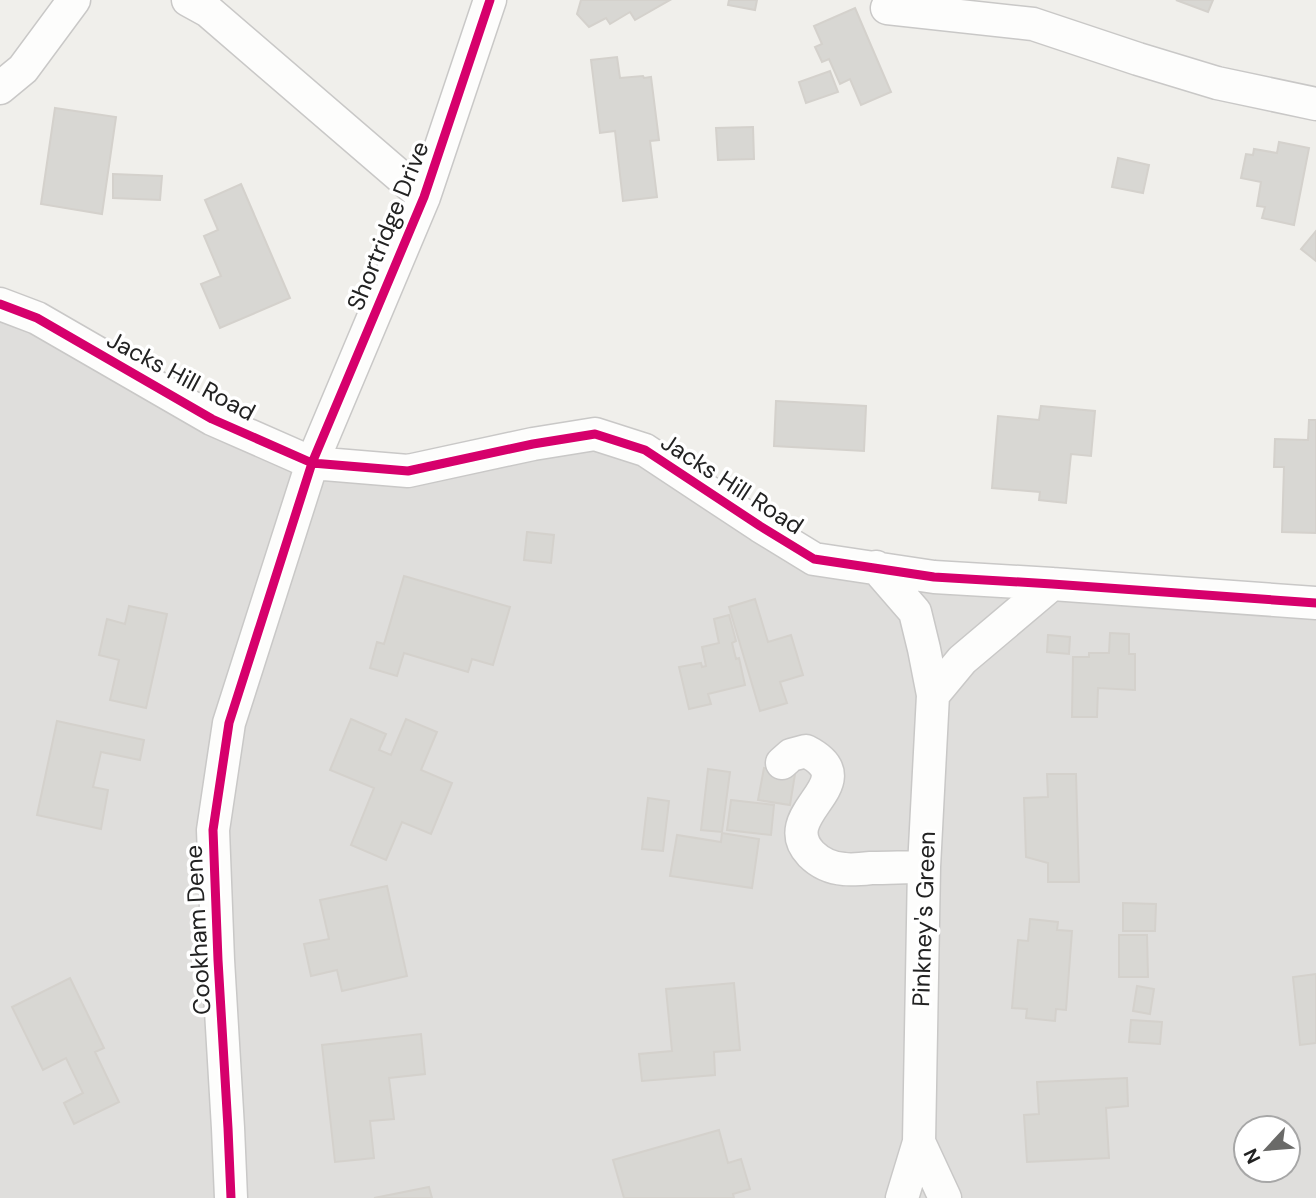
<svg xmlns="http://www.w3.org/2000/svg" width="1316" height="1198" viewBox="0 0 1316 1198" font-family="'DM Sans',sans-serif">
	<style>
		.residential { fill: #dfdedc; fill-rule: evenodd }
		.building { fill: #d8d7d3; stroke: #d4d1cc; stroke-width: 2 }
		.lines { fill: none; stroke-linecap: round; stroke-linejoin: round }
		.minor-casing { stroke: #c9c8c7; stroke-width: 35 }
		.minor { stroke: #fdfdfc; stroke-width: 32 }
		.cycleway-casing { stroke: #fff; stroke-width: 13 }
		.cycleway { stroke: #d6006c; stroke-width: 9 }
		.labels { text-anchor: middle; stroke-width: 7; stroke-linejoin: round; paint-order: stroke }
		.street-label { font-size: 24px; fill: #222; stroke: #fff }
	</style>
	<rect width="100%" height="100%" fill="#f0efeb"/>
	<!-- residential -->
	<path class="residential" d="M0,304L212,419L408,471L595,434L760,526L876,567L1316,603V1198H0ZM1246,1128H1288V1170H1246Z"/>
	<!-- building -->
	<path class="building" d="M581,0H670L635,20L630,12L610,24L606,18L589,27L577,14Z
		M729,0H757L755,10L728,5Z
		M1176,0H1213L1208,12Z
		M855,8L891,92L861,105L850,79L840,84L829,59L822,62L815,47L822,44L814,26Z
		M617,57L620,78L643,76L644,78L651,77L659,140L650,141L657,197L623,201L615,131L600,133L591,60Z
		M830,71L838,92L806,103L799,82Z
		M55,108L116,117L102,214L41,204Z
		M753,127L754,159L718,160L716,128Z
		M1279,142L1309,148L1294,225L1262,218L1265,207L1257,206L1261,182L1241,178L1246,154L1253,155L1254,149L1277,153Z
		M1118,158L1149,165L1143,193L1112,187Z
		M113,174L162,176L160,200L113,198Z
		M241,184L290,298L220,328L201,284L221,276L204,236L218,230L205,200Z
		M1316,231V261L1301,249Z
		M776,401L866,406L864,451L774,446Z
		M1041,406L1095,411L1091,456L1071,454L1066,503L1039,500L1040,492L992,488L998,416L1039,420Z
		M1309,420H1316V533L1282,532L1284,467H1274L1275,439L1308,440Z
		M527,532L554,535L551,563L524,560Z
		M404,576L510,607L493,665L472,659L468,672L404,653L397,676L370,668L377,642L384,644Z
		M755,599L768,642L791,635L803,675L780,682L787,703L760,711L729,607Z
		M129,606L167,614L146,708L110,700L119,660L99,655L107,619L125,624Z
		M729,615L736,641L732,643L736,659L739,658L745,685L708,694L711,704L689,709L679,667L701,663L702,667L706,666L702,647L719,643L714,619Z
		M1110,633L1129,634V654H1135V690L1098,688L1097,717H1072L1073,657H1089V653H1109Z
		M1048,635L1070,637L1069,654L1047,652Z
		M351,719L386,734L379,750L391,755L406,719L437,732L421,770L452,783L431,834L402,822L386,860L351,845L374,788L330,770Z
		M57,721L144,740L140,760L101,752L93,787L108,790L101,829L37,815Z
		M764,768L795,774L790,805L758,800Z
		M708,769L730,772L722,832L701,830Z
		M1047,774H1076L1079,882H1048V863L1026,857L1024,798L1048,797Z
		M648,798L669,801L663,851L642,849Z
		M731,800L774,805L771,835L727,830Z
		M722,833L759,839L752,888L670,876L677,835L721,842Z
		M387,886L407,976L342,991L337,970L311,976L304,944L329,939L320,900Z
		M1123,903L1156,904L1155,931H1123Z
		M1030,919L1058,922L1057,930L1072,931L1066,1010L1056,1009L1055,1021L1026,1018L1027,1009L1012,1008L1018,940L1028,941Z
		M1119,935H1147L1148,977H1119Z
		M1316,974V1043L1300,1045L1293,977Z
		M70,978L104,1048L95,1052L119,1102L74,1124L64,1103L83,1093L66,1058L43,1070L12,1007Z
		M734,983L740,1050L714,1052L715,1075L642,1081L639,1054L672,1051L666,989Z
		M1137,986L1154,989L1150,1014L1133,1011Z
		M1131,1020L1162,1022L1160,1044L1129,1042Z
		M421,1034L425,1074L389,1078L394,1119L370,1121L374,1158L335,1162L322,1045Z
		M1127,1078L1128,1106L1106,1108L1109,1158L1027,1162L1024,1115L1039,1114L1037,1082Z
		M719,1130L728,1163L741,1159L750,1189L733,1194L734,1198H624L613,1160Z
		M429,1187L432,1198H374Z"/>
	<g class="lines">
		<defs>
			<path id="minor" d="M188,0L208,11L424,197
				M887,8L1033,24L1138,59L1217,83L1316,104
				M0,88L23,69L74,0
				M0,304L37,318L212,419L312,463L408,471L533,444L595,434L645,450L760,526L814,559L934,577L1052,584L1316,603
				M876,567L915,612L924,649L933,695L924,867L919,1142L902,1198
				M933,695L962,660L1052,584
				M782,763L791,755L806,751C869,783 772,813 811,854C820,863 830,868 844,869C852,870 862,869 871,868C889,868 906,867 924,867
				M919,1142L945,1198
				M231,1198L228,1128L218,960L213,830L229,723L312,463L424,197L490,0"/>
		</defs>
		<!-- minor casing -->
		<use href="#minor" class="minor-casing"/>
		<!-- minor -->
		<use href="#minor" class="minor"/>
		<defs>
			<path id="cycleway" d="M0,304L37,318L212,419L312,463L408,471L533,444L595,434L645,450L760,526L814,559L934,577L1052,584L1316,603
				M231,1198L228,1128L218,960L213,830L229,723L312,463L424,197L490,0"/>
		</defs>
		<!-- cycleway casing -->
		<use href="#cycleway" class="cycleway-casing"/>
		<!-- cycleway -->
		<use href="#cycleway" class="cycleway"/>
	</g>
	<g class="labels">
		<!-- street labels -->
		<g class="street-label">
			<text transform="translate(388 226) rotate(-68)" y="8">Shortridge Drive</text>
			<text transform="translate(181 376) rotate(28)" y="8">Jacks Hill Road</text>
			<text transform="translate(732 484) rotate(33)" y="8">Jacks Hill Road</text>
			<text transform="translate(924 919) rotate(-88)" y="8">Pinkney's Green</text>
			<text transform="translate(198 930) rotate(-93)" y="8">Cookham Dene</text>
		</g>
	</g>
	<!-- north arrow -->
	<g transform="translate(1267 1149) rotate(244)"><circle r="33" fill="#ffffff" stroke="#a7a7a7" stroke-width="2"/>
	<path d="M0-5L12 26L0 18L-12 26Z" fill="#6a6a68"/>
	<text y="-10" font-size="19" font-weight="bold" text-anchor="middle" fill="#222222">N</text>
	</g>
</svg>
